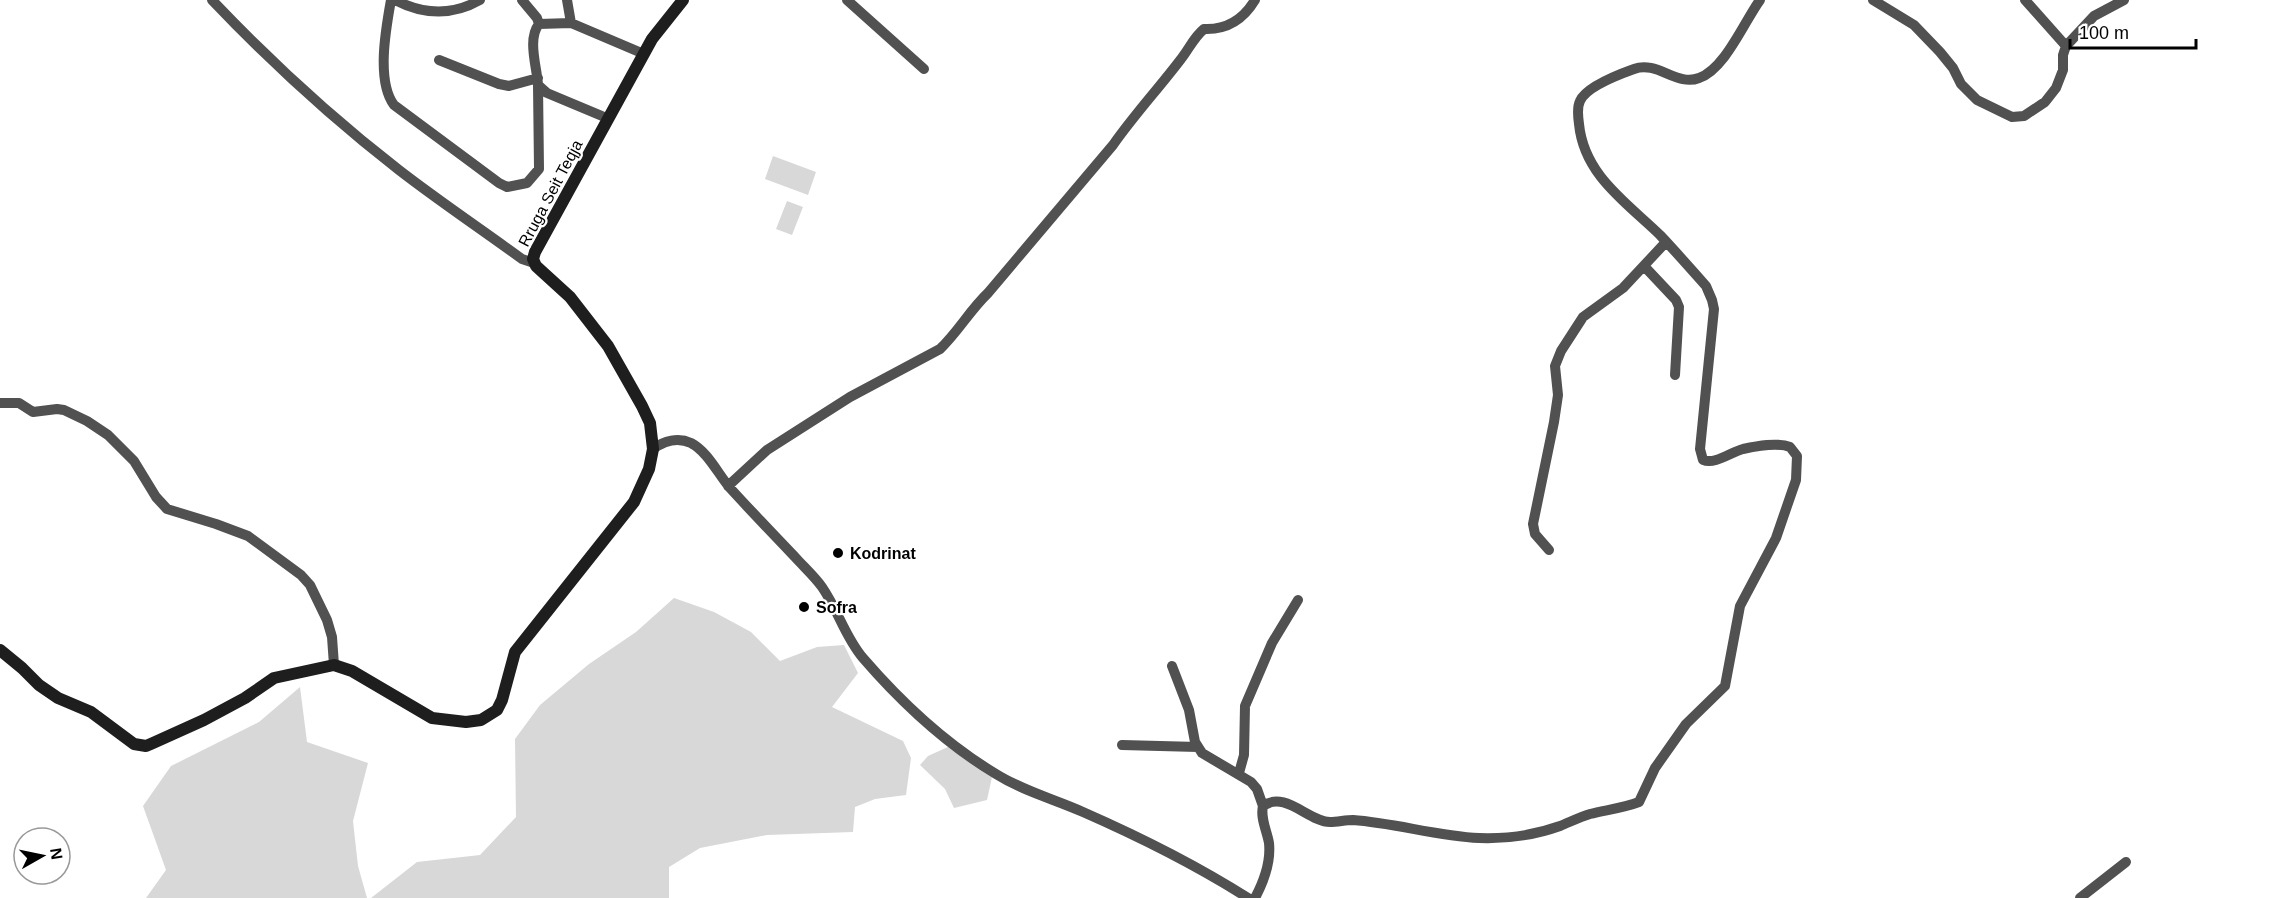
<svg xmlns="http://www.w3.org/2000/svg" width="2274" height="898" viewBox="0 0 2274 898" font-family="Arial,sans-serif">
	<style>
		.green { fill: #d8d8d8 }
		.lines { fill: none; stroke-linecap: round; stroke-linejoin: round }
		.street { stroke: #515151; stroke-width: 10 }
		.secondary { stroke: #1e1e1e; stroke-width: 12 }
		.poi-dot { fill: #000; stroke: #fff; stroke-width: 2 }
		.labels { text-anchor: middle; stroke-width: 4.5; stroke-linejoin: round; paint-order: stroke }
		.street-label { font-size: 16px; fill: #000; stroke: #fff }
		.poi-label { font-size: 16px; font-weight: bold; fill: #000; stroke: #fff; text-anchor: start }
	</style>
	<rect width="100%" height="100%" fill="#fff"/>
	<!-- green -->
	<path class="green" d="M773,156L816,172L808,195L765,179Z
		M787,201L803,207L792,235L776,229Z
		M674,598L714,612L751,632L780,661L817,647L844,645L858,673L832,707L903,741L911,758L906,795L875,799L855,807L853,832L767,835L700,848L669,867V898H371L417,862L480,855L516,817L515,739L540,705L589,664L636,632Z
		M300,687L307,742L368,763L353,821L358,866L367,898H146L166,870L143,806L171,766L259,722Z
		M950,746L992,777L987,800L954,808L945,789L920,765L928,756Z"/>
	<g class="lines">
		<!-- street -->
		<path class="street" d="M212,0C270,61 332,118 399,170C439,201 481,229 522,259L534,263
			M391,0C386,28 376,81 394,105L499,183L507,187L527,183L539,169L538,85
			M395,0C424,15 452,16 480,0
			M522,0L537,18L539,24L571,23
			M567,0L571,23L644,54
			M847,0L924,69
			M1873,0L1914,25L1940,52L1953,68L1961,84L1977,100L2012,117L2024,116L2045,102L2056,88L2063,70V55L2066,46L2094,16L2124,0
			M2025,0L2066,46
			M539,24C527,39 537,67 538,85L547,93L602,116
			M439,60L499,84L509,86L538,78
			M1644,266L1676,300L1679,307L1675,375
			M0,403H19L33,412L57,409L64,410L87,421L108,435L134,461L156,497L167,509L216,524L248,536L301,575L310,585L327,620L332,637L334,665
			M653,449C664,441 678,437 691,443C708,452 718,474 730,488C751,511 773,534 795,557C804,567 815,577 822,587C838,610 845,637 863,658C901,702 946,744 996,774C1023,791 1054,799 1083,812C1140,837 1196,865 1248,898
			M728,486L767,450L850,397L940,349C958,332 970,310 988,293L1113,145C1134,115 1159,88 1181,59C1189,49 1194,37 1204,29C1227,30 1243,20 1255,0
			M1549,550L1535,534L1533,524L1554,422L1558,395L1555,366L1561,351L1583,317L1623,288L1666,242
			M1172,666L1189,710L1195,742L1202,753L1251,782L1257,789L1263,806
			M1122,745L1198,747
			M1239,773L1244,755L1245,706L1272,643L1298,600
			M1255,898C1264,881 1271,862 1269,843C1267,831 1260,818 1263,806C1285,790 1309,822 1330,822C1338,822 1345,820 1353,820C1395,823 1437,836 1479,838C1507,839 1535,835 1560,826C1570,822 1580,817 1590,814C1606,810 1623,808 1639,802L1655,768L1686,724L1725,686L1740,606L1776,538L1796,480L1797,456L1790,447C1777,442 1757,446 1743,449C1731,452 1715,465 1703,460L1700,449L1714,309L1712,300L1706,286C1691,269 1676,252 1660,235C1626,202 1584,175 1579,124C1578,117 1577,107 1580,101C1586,87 1620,74 1634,69C1657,60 1677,87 1699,78C1725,69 1744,22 1760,0
			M2080,898L2126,862"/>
		<!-- secondary -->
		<path class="secondary" d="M0,650L22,668L39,685L58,698L91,712L134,744L146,746L153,743L204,720L245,698L274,678L334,665L352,671L432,718L466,722L481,720L497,710L502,700L515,652L634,502L649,469L653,449L650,423L642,406L608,346L570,297L536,266L533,259L535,252L652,39L683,0"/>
	</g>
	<!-- markers -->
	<g class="poi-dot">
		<circle cx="838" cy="553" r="6"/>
		<circle cx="804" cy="607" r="6"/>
	</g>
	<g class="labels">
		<!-- street labels -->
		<g class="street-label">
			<text transform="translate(550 193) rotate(-62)" y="6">Rruga Seit Teqja</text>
		</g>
		<!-- poi labels -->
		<g class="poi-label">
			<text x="850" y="559">Kodrinat</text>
			<text x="816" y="613">Sofra</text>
		</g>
	</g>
	<!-- north arrow -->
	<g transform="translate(42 856) rotate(81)"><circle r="28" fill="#ffffff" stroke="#999999" stroke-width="1.5"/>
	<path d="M0-4.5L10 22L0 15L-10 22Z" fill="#000000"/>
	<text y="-9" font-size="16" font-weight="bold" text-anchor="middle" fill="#000000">N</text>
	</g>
	<!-- scale -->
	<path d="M2070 39v9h126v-9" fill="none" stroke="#000000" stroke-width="3"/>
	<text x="2079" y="39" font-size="18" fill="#000000" stroke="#ffffff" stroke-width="4.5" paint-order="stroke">100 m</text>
</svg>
